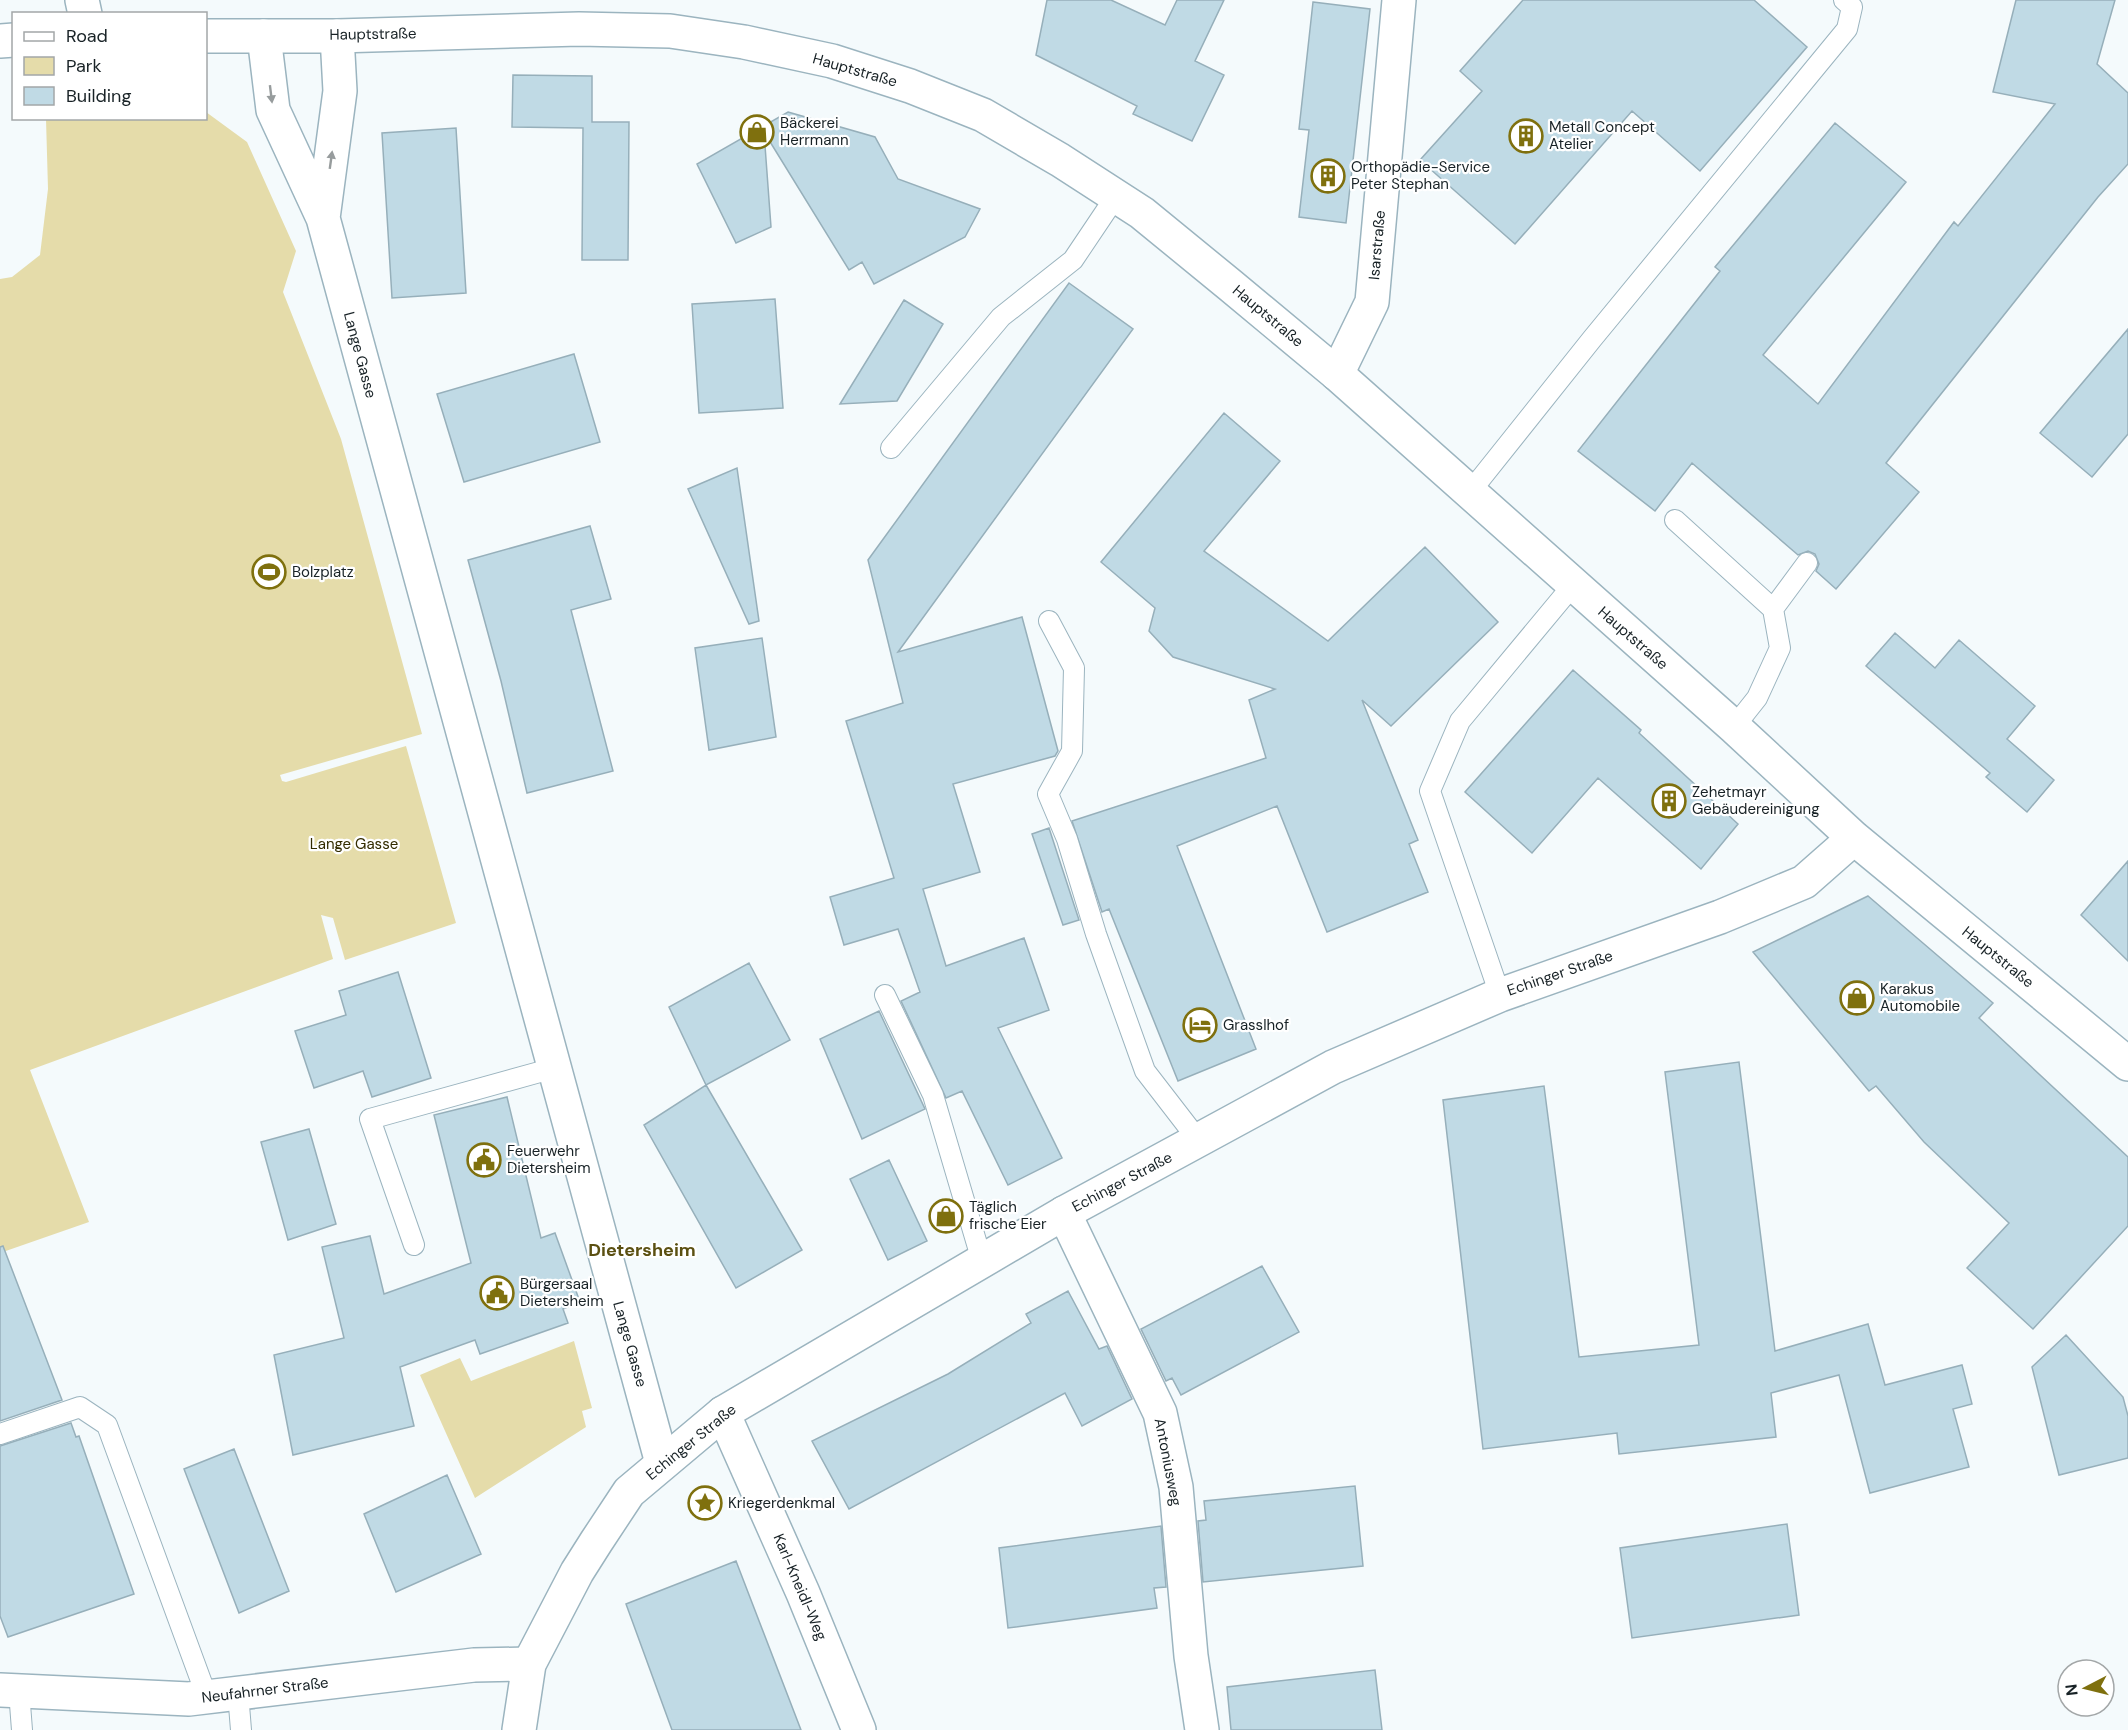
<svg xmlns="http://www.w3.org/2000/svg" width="2128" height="1730" viewBox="0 0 2128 1730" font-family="'DM Sans',sans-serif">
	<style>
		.green { fill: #e5dcaa }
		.building { fill: #c0dae5; stroke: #96afba; stroke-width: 1.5 }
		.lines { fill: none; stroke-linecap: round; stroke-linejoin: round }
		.lane-casing { stroke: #9bb4bf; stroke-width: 22 }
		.street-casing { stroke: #9bb4bf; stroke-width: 36 }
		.secondary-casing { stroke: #9bb4bf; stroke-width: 36 }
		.lane { stroke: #fff; stroke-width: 20 }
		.street { stroke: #fff; stroke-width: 33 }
		.secondary { stroke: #fff; stroke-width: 33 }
		.oneway { fill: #979c9d }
		.labels { text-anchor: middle; stroke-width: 4.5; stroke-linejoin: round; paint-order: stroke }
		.street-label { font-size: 15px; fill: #182226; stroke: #fff }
		.poi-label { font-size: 15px; fill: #182226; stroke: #fff; text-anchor: start }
		.park-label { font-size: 15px; fill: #332c00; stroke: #fff }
		.quarter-label { font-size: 18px; font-weight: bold; fill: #5b5012; stroke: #fff }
	</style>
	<rect width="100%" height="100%" fill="#f4fafc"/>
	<!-- green -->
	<path class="green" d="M206,112L247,142L296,251L283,292L341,439L422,734L280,775L282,781L286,782L406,746L456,923L345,960L333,918L321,915L333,959L30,1070L89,1222L0,1253V279L12,277L40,255L48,189L46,119L206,118Z
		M574,1341L592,1408L582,1411L586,1427L475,1498L420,1375L460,1358L471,1381Z"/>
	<!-- building -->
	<path class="building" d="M1047,0H1111L1165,25L1177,0H1224L1195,61L1224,75L1192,141L1133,114L1137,106L1036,55Z
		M1523,0H1754L1807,47L1700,171L1632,111L1515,244L1420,160L1482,91L1460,71Z
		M2016,0H2115L2097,64L2128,93V164L2098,197L1886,463L1919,492L1836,589L1816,571L1819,564L1815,554L1808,551L1798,555L1692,463L1655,511L1578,451L1720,271L1715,267L1835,123L1906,182L1763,355L1818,404L1954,222L1958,226L2055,104L1993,92Z
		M1313,2L1370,9L1346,223L1299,217L1309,130L1299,129Z
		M513,75L592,76V122H629L628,260H582L583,128L512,127Z
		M788,112L875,137L898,179L980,209L965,237L874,284L862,262L849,270L764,132L771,227L736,243L697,164Z
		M456,128L466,293L392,298L382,133Z
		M1069,283L1133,329L898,652L1022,617L1058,751L1055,756L953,784L980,872L923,889L946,966L1024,938L1049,1010L998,1028L1062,1158L1008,1185L962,1091L946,1098L901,1001L920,992L898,929L844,945L830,897L894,878L846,721L903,703L868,560Z
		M775,299L783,408L699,413L692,304Z
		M904,300L943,324L897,401L840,404Z
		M2128,329V434L2092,477L2040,433Z
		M574,354L600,442L464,482L437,394Z
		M1224,413L1280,461L1204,551L1328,641L1425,547L1498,622L1391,726L1362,700L1418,840L1409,844L1428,892L1327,932L1277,806L1177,846L1256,1049L1178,1081L1109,909L1102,912L1072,821L1266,758L1249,700L1275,689L1173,657L1149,631L1155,608L1101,562Z
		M737,468L759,621L749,624L688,489Z
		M590,526L611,599L571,610L613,771L527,793L501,681L468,560Z
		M1895,633L1935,668L1959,640L2035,706L2007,739L2054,780L2027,812L1986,777L1990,773L1866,666Z
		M762,638L776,737L709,750L695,648Z
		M1573,670L1641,730L1639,733L1738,824L1701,869L1598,778L1532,853L1465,792Z
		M1049,828L1079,920L1063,925L1032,834Z
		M2128,861V961L2081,915Z
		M1868,896L1993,1003L1979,1018L2128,1157V1226L2033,1329L1967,1268L2009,1223L1924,1142L1876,1086L1869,1091L1753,952Z
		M749,963L790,1040L706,1085L669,1007Z
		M398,972L431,1078L372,1097L363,1071L314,1088L295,1031L346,1015L339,991Z
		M879,1011L925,1109L862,1139L820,1039Z
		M1739,1062L1775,1351L1868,1324L1885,1385L1962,1365L1972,1404L1953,1409L1969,1467L1870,1493L1839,1375L1771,1393L1776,1437L1619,1454L1617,1433L1483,1449L1443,1100L1544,1086L1579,1357L1699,1345L1665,1072Z
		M706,1085L802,1250L736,1288L644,1125Z
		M507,1097L541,1238L555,1233L580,1302L563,1309L568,1323L480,1354L475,1340L400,1367L414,1426L293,1455L274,1355L344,1338L322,1247L370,1236L384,1294L471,1263L434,1115Z
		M309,1129L336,1224L288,1240L261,1142Z
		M889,1160L927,1241L888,1260L850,1179Z
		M3,1246L62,1400L0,1421V1247Z
		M1262,1266L1299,1332L1181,1395L1172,1378L1166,1381L1141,1329Z
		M1068,1291L1099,1349L1107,1346L1132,1399L1082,1426L1065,1393L849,1509L812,1441L948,1374L1031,1323L1026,1314Z
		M2066,1335L2123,1397L2128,1416V1458L2059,1475L2032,1367Z
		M71,1423L76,1437L79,1436L134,1594L8,1637L0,1616V1446Z
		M234,1449L289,1591L239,1613L184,1469Z
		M447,1475L481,1554L396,1592L364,1514Z
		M1355,1486L1363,1566L1203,1582L1198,1521L1206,1520L1204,1501Z
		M1787,1524L1799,1615L1632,1638L1620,1548Z
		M1161,1526L1166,1587L1154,1588L1157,1608L1008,1628L999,1548Z
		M736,1561L801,1730H672L626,1604Z
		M1375,1670L1382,1730H1231L1227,1687Z"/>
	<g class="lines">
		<defs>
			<path id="lane" d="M891,448L1001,317L1073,260L1116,196
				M1470,492L1592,339L1847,29L1852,7L1844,0
				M1675,520L1773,609
				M1049,621L1074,668L1072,751L1048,794L1067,839L1096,934L1145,1071L1199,1141
				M1734,727L1757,698L1780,648L1773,609L1807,563
				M885,995L933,1095L982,1261
				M1500,995L1430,791L1460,721L1573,585
				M414,1245L370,1119L554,1068
				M0,1434L80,1407L107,1425L207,1697
				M19,1691L22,1730
				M238,1693L241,1730"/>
			<path id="street" d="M82,0L85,14
				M264,36L273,110L323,218L662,1463
				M323,218L340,91L337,36
				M1337,374L1372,302L1399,0
				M1064,1213L1160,1413L1176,1487L1191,1656L1202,1730
				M723,1413L803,1593L859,1730
				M0,1690L189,1699L474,1665L529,1664"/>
			<path id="secondary" d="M206,36H337L579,29L670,31L744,42L832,61L910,86L983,115L1060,160L1142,213L1230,285L1337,374L1734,727L1854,838L2128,1064
				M0,41L14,40
				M519,1730L529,1664L577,1572L596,1542L629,1492L723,1413L1064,1213L1333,1067L1500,995L1720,917L1804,882L1854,838"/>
		</defs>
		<!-- lane casing -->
		<use href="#lane" class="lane-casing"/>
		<!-- street casing -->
		<use href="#street" class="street-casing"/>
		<!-- secondary casing -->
		<use href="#secondary" class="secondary-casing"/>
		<!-- lane -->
		<use href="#lane" class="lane"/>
		<!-- street -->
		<use href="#street" class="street"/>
		<!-- secondary -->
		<use href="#secondary" class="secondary"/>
	</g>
	<!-- one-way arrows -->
	<defs><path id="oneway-solid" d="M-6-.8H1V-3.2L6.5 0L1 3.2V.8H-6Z" transform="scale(1.5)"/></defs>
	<g class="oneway">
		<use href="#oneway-solid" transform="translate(271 94) rotate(83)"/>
		<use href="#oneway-solid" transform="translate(331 160) rotate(-82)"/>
	</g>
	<!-- icons -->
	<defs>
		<symbol id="shop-ring" viewBox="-11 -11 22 22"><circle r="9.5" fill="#fff" stroke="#7f700e" stroke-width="1.5"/><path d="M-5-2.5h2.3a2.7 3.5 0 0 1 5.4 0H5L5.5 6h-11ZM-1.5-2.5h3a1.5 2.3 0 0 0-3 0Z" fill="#7f700e"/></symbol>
		<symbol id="building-ring" viewBox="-11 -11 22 22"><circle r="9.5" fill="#fff" stroke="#7f700e" stroke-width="1.5"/><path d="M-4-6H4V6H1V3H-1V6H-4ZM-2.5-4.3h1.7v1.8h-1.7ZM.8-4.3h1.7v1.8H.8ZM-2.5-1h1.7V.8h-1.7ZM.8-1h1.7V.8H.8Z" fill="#7f700e"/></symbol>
		<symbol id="stadium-ring" viewBox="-11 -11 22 22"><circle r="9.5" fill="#fff" stroke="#7f700e" stroke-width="1.5"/><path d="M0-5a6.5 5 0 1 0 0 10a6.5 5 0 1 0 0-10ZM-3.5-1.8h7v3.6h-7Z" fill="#7f700e"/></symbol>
		<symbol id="hotel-ring" viewBox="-11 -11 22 22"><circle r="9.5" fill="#fff" stroke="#7f700e" stroke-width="1.5"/><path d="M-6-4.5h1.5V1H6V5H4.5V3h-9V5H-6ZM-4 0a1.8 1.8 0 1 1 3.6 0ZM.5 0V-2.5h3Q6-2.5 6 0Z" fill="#7f700e"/></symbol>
		<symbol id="civic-ring" viewBox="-11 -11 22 22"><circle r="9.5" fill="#fff" stroke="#7f700e" stroke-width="1.5"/><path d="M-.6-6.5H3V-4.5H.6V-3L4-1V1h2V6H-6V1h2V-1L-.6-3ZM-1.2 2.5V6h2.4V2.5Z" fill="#7f700e"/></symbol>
		<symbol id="sight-ring" viewBox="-11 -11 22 22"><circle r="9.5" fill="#fff" stroke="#7f700e" stroke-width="1.5"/><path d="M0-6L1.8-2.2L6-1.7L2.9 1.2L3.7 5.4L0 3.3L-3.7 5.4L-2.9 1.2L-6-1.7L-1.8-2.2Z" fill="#7f700e"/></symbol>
	</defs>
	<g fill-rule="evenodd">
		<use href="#shop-ring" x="738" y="113" width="38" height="38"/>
		<use href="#building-ring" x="1507" y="117" width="38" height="38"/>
		<use href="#building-ring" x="1309" y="157" width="38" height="38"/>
		<use href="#stadium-ring" x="250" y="553" width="38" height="38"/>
		<use href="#building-ring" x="1650" y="782" width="38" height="38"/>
		<use href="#shop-ring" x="1838" y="979" width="38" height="38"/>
		<use href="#hotel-ring" x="1181" y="1006" width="38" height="38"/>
		<use href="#civic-ring" x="465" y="1141" width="38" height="38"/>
		<use href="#shop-ring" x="927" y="1197" width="38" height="38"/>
		<use href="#civic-ring" x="478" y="1274" width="38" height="38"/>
		<use href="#sight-ring" x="686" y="1484" width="38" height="38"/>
	</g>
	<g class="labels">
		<!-- street labels -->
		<g class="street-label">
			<text transform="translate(373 34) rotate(-1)" y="5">Hauptstraße</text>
			<text transform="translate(855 70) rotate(16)" y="5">Hauptstraße</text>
			<text transform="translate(1377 245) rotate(-85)" y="5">Isarstraße</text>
			<text transform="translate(1268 316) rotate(40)" y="5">Hauptstraße</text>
			<text transform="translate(360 355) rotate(75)" y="5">Lange Gasse</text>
			<text transform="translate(1633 638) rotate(41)" y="5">Hauptstraße</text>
			<text transform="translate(1998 957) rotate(39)" y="5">Hauptstraße</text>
			<text transform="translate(1560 973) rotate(-19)" y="5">Echinger Straße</text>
			<text transform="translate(1122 1182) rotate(-28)" y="5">Echinger Straße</text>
			<text transform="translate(630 1344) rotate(74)" y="5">Lange Gasse</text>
			<text transform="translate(691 1442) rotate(-39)" y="5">Echinger Straße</text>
			<text transform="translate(1168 1462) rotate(79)" y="5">Antoniusweg</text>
			<text transform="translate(800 1587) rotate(67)" y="5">Karl-Kneidl-Weg</text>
			<text transform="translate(265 1690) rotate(-7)" y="5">Neufahrner Straße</text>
		</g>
		<!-- poi labels -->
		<g class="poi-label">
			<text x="780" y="128">Bäckerei<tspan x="780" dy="17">Herrmann</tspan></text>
			<text x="1549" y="132">Metall Concept<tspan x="1549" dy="17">Atelier</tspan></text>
			<text x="1351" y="172">Orthopädie-Service<tspan x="1351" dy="17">Peter Stephan</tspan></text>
			<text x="292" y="577">Bolzplatz</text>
			<text x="1692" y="797">Zehetmayr<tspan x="1692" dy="17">Gebäudereinigung</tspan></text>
			<text x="1880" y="994">Karakus<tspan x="1880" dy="17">Automobile</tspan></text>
			<text x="1223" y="1030">Grasslhof</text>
			<text x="507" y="1156">Feuerwehr<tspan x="507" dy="17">Dietersheim</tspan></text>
			<text x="969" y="1212">Täglich<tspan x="969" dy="17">frische Eier</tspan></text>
			<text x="520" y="1289">Bürgersaal<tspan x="520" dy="17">Dietersheim</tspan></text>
			<text x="728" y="1508">Kriegerdenkmal</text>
		</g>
		<!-- park labels -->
		<g class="park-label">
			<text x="354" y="849">Lange Gasse</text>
		</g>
		<!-- quarter labels -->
		<g class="quarter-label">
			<text x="642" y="1256">Dietersheim</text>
		</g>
	</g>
	<!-- legend -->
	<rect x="12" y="12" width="195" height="108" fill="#ffffff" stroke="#a3a7a8" stroke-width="1.5"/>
	<rect x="24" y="32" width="30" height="9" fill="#ffffff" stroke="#a3a7a8" stroke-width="1.5"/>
	<text x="66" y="42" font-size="18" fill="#182226">Road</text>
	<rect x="24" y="57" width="30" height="18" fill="#e5dcaa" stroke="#a3a7a8" stroke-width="1.5"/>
	<text x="66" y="72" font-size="18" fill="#182226">Park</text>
	<rect x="24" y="87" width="30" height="18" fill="#c0dae5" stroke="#a3a7a8" stroke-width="1.5"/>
	<text x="66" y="102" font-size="18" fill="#182226">Building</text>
	<!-- north arrow -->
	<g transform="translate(2086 1688) rotate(263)"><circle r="28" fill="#ffffff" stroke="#a3a7a8" stroke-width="1.5"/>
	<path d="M0-4.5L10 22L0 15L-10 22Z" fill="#7f700e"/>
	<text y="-9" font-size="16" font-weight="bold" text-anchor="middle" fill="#182226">N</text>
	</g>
</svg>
